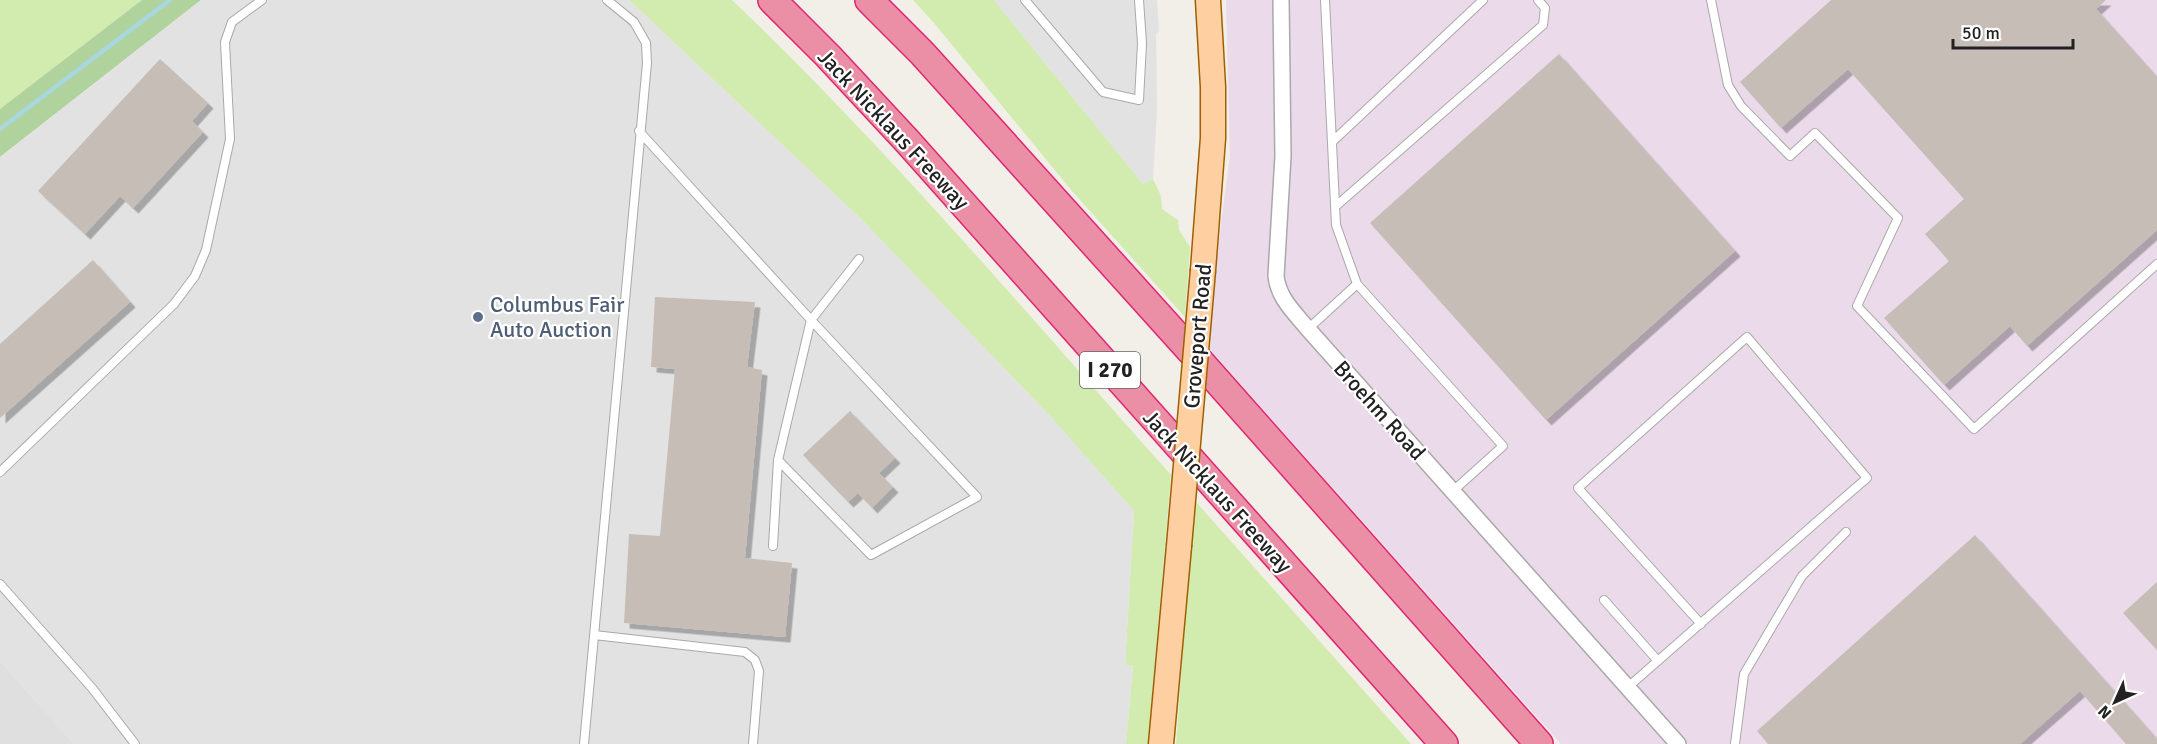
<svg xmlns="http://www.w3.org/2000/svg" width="2157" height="744" viewBox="0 0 2157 744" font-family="Signika,sans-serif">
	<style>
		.residential { fill: #e0dfdf }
		.industrial { fill: #ebdae9 }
		.grass { fill: #d1ecae }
		.forest { fill: #b0d29c }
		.parking { fill: #e2e2e2 }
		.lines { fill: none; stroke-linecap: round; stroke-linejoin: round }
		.stream { stroke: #a8d7e0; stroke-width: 4.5 }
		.building { fill: #c7bdb7; filter: url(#shadow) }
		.service-casing { stroke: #a9a9a9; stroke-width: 10 }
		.minor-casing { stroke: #a9a9a9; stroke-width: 18 }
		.primary-casing { stroke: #9f6000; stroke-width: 27 }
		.motorway-casing { stroke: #e02572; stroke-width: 30 }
		.service { stroke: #fff; stroke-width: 8 }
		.minor { stroke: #fff; stroke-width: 15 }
		.primary { stroke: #fed0a1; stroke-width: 24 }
		.motorway { stroke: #ea8fa6; stroke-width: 27 }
		.primary-bridge-casing { stroke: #9f6000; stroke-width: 27; stroke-linecap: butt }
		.primary-bridge { stroke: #fed0a1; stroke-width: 24 }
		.service-dot { fill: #5c6f8a; stroke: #fff; stroke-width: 2 }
		.labels { text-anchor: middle; stroke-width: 4.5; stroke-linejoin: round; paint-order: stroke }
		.shield { fill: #fff; stroke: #646464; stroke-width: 1.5 }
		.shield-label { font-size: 21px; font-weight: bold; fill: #222 }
		.street-label { font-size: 22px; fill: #222; stroke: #fff }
		.service-label { font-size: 22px; fill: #4e5e75; stroke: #fff; text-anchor: start }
	</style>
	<defs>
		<filter id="shadow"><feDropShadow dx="5.5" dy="5.5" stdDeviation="0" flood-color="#0004"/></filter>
	</defs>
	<rect width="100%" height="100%" fill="#f2eee8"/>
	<!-- residential -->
	<path class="residential" d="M0,661L74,744H0Z"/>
	<!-- industrial -->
	<path class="industrial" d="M1226,0H2157V744H1561L1205,344L1230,156Z"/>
	<!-- grass -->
	<path class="grass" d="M0,0H142L0,109Z
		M629,0H732C888,149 1028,315 1171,475L1148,744H1126L1133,666L1125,665L1134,511L1049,415L861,219Z
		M913,0H994L1143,184L1153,179L1161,196L1162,209L1178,220L1179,230L1190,247L1185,317L1072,191L934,23Z
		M1196,502L1411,744H1176L1189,567Z"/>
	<!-- forest -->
	<path class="forest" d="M142,0H201L0,157V109Z"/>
	<!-- parking -->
	<path class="parking" d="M201,0H629L861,219L1049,415L1134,511L1125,665L1133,666L1126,744H74L0,661V157Z
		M994,0H1157L1159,31L1156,34L1157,111L1153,179L1143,184Z"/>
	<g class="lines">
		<!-- stream -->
		<path class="stream" d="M0,129L170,0"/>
	</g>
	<!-- building -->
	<path class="building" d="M1831,0H2106L2096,9L2157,77V230L2027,346L2010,326L1944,385L1884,318L1949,261L1925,234L1964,199L1848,69L1781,128L1740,82Z
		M1559,54L1735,251L1546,420L1370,223Z
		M160,59L208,103L192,121L203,132L133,208L120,196L85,234L38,191Z
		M93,260L130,302L0,418V344Z
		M655,297L755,302L747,367L762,370L745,558L792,563L785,637L624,623L629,534L660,536L675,369L651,367Z
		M850,411L895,458L879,473L893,487L872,508L858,493L848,502L803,455Z
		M1975,535L2157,739V744H2126L2080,691L2020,744H1768L1757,731Z
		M2157,582V650L2123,613Z"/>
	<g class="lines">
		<defs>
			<path id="service" d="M1025,0L1103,92L1139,100L1142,43L1139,0
				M1325,0L1336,225L1357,284L1503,446L1453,491
				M1711,0L1728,85L1741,106L1790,156L1815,133L1898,218L1857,306L1974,429L2157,264
				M639,131L811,320L977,497L871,555L778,460
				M1332,142L1483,0
				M1336,206L1543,25L1545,8L1538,0
				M1308,329L1357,284
				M0,472L174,304L195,276L206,250L230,139L225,42L232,22L262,0
				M773,546L778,460L811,320L859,259
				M0,584L92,688L135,744
				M1604,600L1658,661
				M594,635L745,652L755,660L759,671L753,744
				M1628,687C1708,617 1787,547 1867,478L1747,337L1578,488L1701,624
				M584,744L647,63L646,43L634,22L607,0
				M1735,744L1744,674L1802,576L1846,532"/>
			<path id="minor" d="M1281,0L1283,156L1276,276C1278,298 1295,313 1308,329L1678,744"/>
			<path id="primary" d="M1203,270L1213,138V87L1208,0
				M1161,744L1179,546"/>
			<path id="motorway" d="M772,0L828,56L908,142L1444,744
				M869,0L922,53L1196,357L1539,744"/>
		</defs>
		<!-- service casing -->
		<use href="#service" class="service-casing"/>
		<!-- minor casing -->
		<use href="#minor" class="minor-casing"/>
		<!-- primary casing -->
		<use href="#primary" class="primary-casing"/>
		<!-- motorway casing -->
		<use href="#motorway" class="motorway-casing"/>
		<!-- service -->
		<use href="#service" class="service"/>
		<!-- minor -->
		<use href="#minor" class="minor"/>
		<!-- primary -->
		<use href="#primary" class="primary"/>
		<!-- motorway -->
		<use href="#motorway" class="motorway"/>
		<defs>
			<path id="primary-bridge" d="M1179,546L1203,270"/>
		</defs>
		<!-- primary-bridge casing -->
		<use href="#primary-bridge" class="primary-bridge-casing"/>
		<!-- primary-bridge -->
		<use href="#primary-bridge" class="primary-bridge"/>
	</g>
	<!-- markers -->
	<circle class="service-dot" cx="478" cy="317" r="6"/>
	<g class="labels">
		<!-- shield labels -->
		<rect class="shield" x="1080" y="352" width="60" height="36" rx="4.5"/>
		<g class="shield-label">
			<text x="1110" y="377">I 270</text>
		</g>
		<!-- street labels -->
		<g class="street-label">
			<text transform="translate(894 129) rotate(47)" y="8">Jack Nicklaus Freeway</text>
			<text transform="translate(1197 336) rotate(-85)" y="8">Groveport Road</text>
			<text transform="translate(1380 410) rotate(48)" y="8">Broehm Road</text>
			<text transform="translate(1218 491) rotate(48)" y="8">Jack Nicklaus Freeway</text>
		</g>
		<!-- service labels -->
		<g class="service-label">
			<text x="490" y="312">Columbus Fair<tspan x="490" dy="25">Auto Auction</tspan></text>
		</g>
	</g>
	<!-- north arrow -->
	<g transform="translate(2115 702) rotate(225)" stroke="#ffffff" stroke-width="4.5" paint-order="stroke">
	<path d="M0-4.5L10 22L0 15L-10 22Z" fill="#222222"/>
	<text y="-9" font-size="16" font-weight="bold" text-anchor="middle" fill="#222222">N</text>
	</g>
	<!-- scale -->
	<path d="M1953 39v9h120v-9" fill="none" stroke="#222222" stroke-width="3"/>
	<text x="1962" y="39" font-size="18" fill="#222222" stroke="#ffffff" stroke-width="4.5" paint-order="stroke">50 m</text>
</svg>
